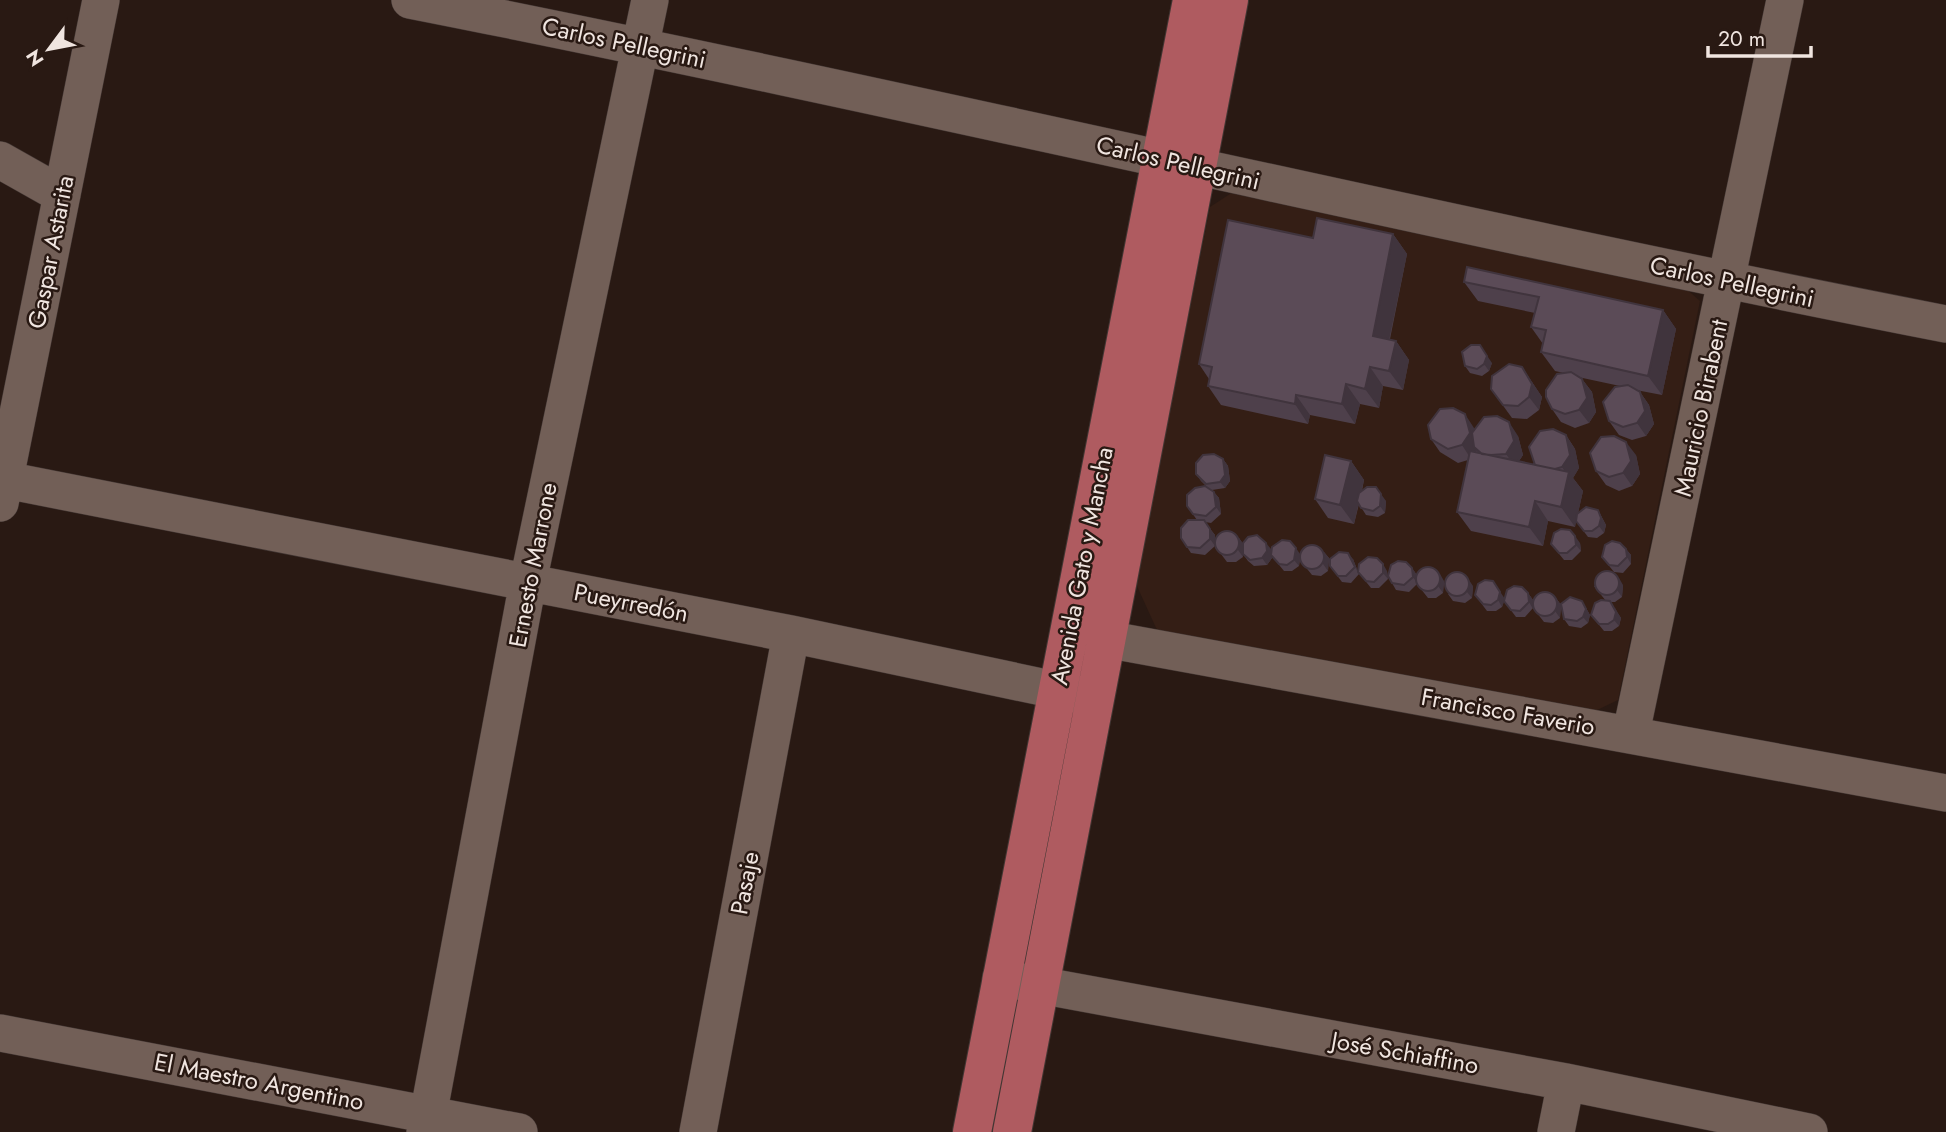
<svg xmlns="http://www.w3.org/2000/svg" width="1946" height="1132" viewBox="0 0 1946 1132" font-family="Jost,sans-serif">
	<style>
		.built { fill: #341e15 }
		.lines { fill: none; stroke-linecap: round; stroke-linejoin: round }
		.minor-casing { stroke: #423633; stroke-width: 38 }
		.major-casing { stroke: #423633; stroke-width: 40 }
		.minor { stroke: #725f57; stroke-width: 37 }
		.major { stroke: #af5b60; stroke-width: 38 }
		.wall { fill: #4e404b }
		.shaded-wall { fill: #40343d }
		.building { fill: #5b4b57; stroke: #40343d; stroke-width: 2 }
		.labels { text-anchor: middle; stroke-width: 5; stroke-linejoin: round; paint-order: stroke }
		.street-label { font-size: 24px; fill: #f0e5e0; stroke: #291913 }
	</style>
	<rect width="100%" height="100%" fill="#291913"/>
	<!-- built -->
	<path class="built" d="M1233,192L1684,287L1700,301L1618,700L1593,712L1157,630L1136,584L1210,207Z"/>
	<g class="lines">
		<defs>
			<path id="minor" d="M410,0C923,101 1432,224 1946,324
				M0,160L62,195
				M0,479L791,634L1089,697
				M0,503L101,0
				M1078,634L1946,793
				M1631,733L1785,0
				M1001,978L1566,1082L1809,1132
				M0,1033L519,1132
				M425,1132L528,582L650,0
				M698,1132L791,634
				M1556,1132L1566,1082"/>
			<path id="major" d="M972,1132L1192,0
				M1012,1132L1229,0"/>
		</defs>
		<!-- minor casing -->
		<use href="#minor" class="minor-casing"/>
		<!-- major casing -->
		<use href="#major" class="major-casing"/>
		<!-- minor -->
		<use href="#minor" class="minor"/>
		<!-- major -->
		<use href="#major" class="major"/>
	</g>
	<!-- wall -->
	<path class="wall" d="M1393,234L1407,254L1390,339L1396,341L1409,360L1403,390L1383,386L1379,408L1360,404L1355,424L1310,415L1308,424L1221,405L1208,386L1209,379L1199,364L1313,238Z
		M1464,282L1663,310L1676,329L1662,395L1636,390L1640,392L1649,405L1654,424L1646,436L1632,440L1619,435L1609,421L1620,386L1578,377L1582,379L1592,392L1596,412L1589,423L1575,428L1561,422L1552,409L1564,373L1555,371L1541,352L1543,344L1531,327L1535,313L1478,301Z
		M1492,363L1489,371L1482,376L1470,373L1465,366Z
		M1522,367L1542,397L1539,410L1527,419L1512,418L1491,389Z
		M1474,428L1475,430L1518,436L1523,455L1519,461L1535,465L1566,435L1575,449L1579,468L1573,478L1583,491L1578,513L1598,510L1606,525L1604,533L1597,538L1588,537L1576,521V520L1575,527L1548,521L1543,546L1471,531L1457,512L1468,460L1458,463L1440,452L1431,439Z
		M1636,455L1640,474L1632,486L1619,491L1606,485L1596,471Z
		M1223,459L1228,466L1230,481L1225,488L1212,490L1219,498L1221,514L1211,523L1205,522L1215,535V545L1239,538L1243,544L1271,549V555L1300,554V559L1324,552L1329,558L1328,571L1321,576L1312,575L1300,560L1299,566L1292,571H1284L1271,555L1272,558L1267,565L1254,566L1248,561L1243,554V549V557L1236,562H1227L1215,546L1205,555L1191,553L1181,538L1197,520L1187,506L1209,489L1201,481L1196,474Z
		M1351,461L1364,480L1362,491L1386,501L1385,513L1378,517L1366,515L1359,504L1354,524L1328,518L1315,499Z
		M1580,543L1581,551L1572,560H1564L1551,544Z
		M1626,549L1631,555V564L1623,573L1614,572L1602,557Z
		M1353,559L1358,572L1387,571L1388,579L1379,588H1371L1359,573V574L1351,583L1342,582L1330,566Z
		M1412,568L1416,574L1444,581L1443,593L1436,598H1428L1417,584L1409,592L1396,590L1392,583Z
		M1623,585L1622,597L1615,602H1610L1621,618L1619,626L1612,631H1604L1591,615L1606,601L1594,586Z
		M1473,586L1472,598L1465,603L1453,601L1448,594Z
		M1528,593L1533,600V603L1556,598L1561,605L1560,618L1553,623L1544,622L1533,608L1525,617H1516L1504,601L1502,607L1496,611H1487L1475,595L1504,598Z
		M1582,601L1590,615L1588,623L1581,628L1569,626L1564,619Z"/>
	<!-- shaded-wall -->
	<path class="shaded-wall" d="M1393,234L1407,254L1386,355L1373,336Z
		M1663,310L1676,329L1662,395L1648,376Z
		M1396,341L1409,360L1403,390L1389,371Z
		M1480,345L1492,363L1489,371L1484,364Z
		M1370,367L1383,386L1379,408L1365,389Z
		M1522,367L1542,397L1539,410L1529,397Z
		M1582,379L1592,392L1596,412L1589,423L1579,410Z
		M1346,384L1360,404L1355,424L1342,404Z
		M1640,392L1649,405L1654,424L1646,436L1637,423Z
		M1296,395L1310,415L1308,424L1295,404Z
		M1465,414L1474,428L1479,446L1474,447L1477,450L1471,459L1462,445Z
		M1509,422L1518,436L1523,455L1515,467L1506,454Z
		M1566,435L1575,449L1579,468L1573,478L1583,491L1575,527L1561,507L1568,476L1562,467Z
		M1626,442L1636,455L1640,474L1632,486L1623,473Z
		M1223,459L1228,466L1230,481L1225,488L1220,482Z
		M1351,461L1364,480L1354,524L1340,505Z
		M1214,492L1219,498L1221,514L1216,507Z
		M1381,494L1386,501L1385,513L1380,506Z
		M1535,501L1548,521L1543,546L1529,527Z
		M1598,510L1606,525L1604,533L1599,526Z
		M1210,529L1215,535V546L1210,539Z
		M1575,536L1580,543L1581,551L1576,545Z
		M1239,538L1244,545L1243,557L1238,550Z
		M1266,543L1271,549L1272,558L1267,565L1262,558Z
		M1296,548L1300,554L1299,566L1294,560Z
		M1626,549L1631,555V564L1627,557Z
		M1324,552L1329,558L1328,571L1323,564Z
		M1348,553L1353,559L1359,574L1355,567Z
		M1383,564L1387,571L1388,579L1383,573Z
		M1412,568L1417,575V583L1413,577Z
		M1440,574L1444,581L1443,593L1438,586Z
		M1619,578L1623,585L1622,597L1617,590Z
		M1469,580L1473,586L1472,598L1467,592Z
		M1493,581L1505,599L1502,607L1498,600Z
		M1528,593L1533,600V609L1529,602Z
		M1556,598L1561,605L1560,618L1555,611Z
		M1582,601L1590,615L1588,623L1583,617Z
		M1615,608L1621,618L1619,626L1614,620Z"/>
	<!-- building -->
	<path class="building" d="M1317,218L1393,234L1373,336L1396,341L1389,371L1370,367L1365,389L1346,384L1342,404L1296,395L1295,404L1208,386L1212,367L1199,364L1228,220L1313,238Z
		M1467,267L1663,310L1648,376L1541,352L1546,330L1531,327L1539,297L1464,282Z
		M1471,345H1480L1487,356L1484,364L1477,369L1465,366L1462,352Z
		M1509,364L1522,367L1532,384L1529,397L1518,406L1503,405L1491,389L1492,376Z
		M1571,372L1582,379L1587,398L1579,410L1565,414L1552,409L1546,397V390L1557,374Z
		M1628,385L1640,392L1645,411L1637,423L1623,427L1609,421L1603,402L1615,387Z
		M1453,408L1465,414L1470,433L1462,445L1448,449L1431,439L1428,425L1440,409Z
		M1497,416L1509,422L1514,441L1506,454L1491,455L1482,454L1474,447L1472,433L1484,417Z
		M1553,429L1566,435L1570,455L1562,467L1555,469L1535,465L1529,447L1540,431Z
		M1614,436L1626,442L1631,461L1623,473L1609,477L1596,471L1590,453L1601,437Z
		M1470,451L1569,472L1561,507L1535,501L1529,527L1457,512Z
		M1214,454L1223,459L1225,475L1220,482L1206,484L1196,474V463L1203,455Z
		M1325,455L1351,461L1340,505L1315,499Z
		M1205,486L1214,492L1216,507L1206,516L1193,514L1187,506V495L1195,488Z
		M1367,487H1376L1381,494L1380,506L1373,511L1361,508L1357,501L1359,493Z
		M1586,507L1598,510L1601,518L1599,526L1592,531H1584L1576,521L1577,514Z
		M1188,520H1204L1210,529V539L1200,548L1187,547L1181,538V528Z
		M1561,529L1570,530L1575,536L1576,545L1567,553H1559L1551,544L1554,533Z
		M1215 543a12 12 0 1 1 24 0a12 12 0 1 1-24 0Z
		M1257,535L1266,543L1267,551L1262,558L1250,560L1243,554V543L1248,537Z
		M1282,540L1290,541L1296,548L1294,560L1287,565L1279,564L1271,555L1272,547Z
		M1612,541L1620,543L1626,549L1627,557L1618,566L1609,565L1602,557L1605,545Z
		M1300 557a12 12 0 1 1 24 0a12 12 0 1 1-24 0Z
		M1339,552L1348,553L1355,567L1346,576H1338L1330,566V559Z
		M1368,557L1377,558L1383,564V573L1374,582L1366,581L1358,572L1359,564Z
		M1398,561L1406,562L1412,568L1413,577L1404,585L1392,583L1388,576L1391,565Z
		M1416 579a12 12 0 1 1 24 0a12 12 0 1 1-24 0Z
		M1595 583a12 12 0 1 1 24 0a12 12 0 1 1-24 0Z
		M1445 584a12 12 0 1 1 24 0a12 12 0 1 1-24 0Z
		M1485,580L1493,581L1500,592L1498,600L1491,605L1483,604L1475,595L1478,584Z
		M1514,586L1522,587L1528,593L1529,602L1520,611L1511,610L1504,601L1507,590Z
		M1533 604a12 12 0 1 1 24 0a12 12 0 1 1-24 0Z
		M1570,597L1582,601L1586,609L1583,617L1577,621L1564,619L1561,604Z
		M1601,600L1610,601L1616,612L1614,620L1608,624H1599L1591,615L1595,603Z"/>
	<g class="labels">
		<!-- street labels -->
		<g class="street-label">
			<text transform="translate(624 43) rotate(12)" y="8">Carlos Pellegrini</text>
			<text transform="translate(1178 163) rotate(13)" y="8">Carlos Pellegrini</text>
			<text transform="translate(51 252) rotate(-79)" y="8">Gaspar Astarita</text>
			<text transform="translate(1732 282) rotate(12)" y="8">Carlos Pellegrini</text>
			<text transform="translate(1701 408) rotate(-78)" y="8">Mauricio Birabent</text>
			<text transform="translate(533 565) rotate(-79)" y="8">Ernesto Marrone</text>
			<text transform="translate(1082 566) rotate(-79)" y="8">Avenida Gato y Mancha</text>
			<text transform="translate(631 603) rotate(11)" y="8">Pueyrredón</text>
			<text transform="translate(1508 712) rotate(10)" y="8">Francisco Faverio</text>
			<text transform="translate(745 883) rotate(-79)" y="8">Pasaje</text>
			<text transform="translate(1405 1053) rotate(10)" y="8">José Schiaffino</text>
			<text transform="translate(259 1082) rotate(11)" y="8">El Maestro Argentino</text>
		</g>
	</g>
	<!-- north arrow -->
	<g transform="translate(49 49) rotate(238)" stroke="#291913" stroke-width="5" paint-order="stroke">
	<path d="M0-5L12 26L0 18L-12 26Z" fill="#f0e5e0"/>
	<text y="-10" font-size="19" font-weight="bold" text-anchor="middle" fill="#f0e5e0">N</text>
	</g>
	<!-- scale -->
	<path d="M1708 46v10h103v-10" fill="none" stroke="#f0e5e0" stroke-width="3.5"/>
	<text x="1718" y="46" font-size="21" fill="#f0e5e0" stroke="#291913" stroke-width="5" paint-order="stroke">20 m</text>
</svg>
